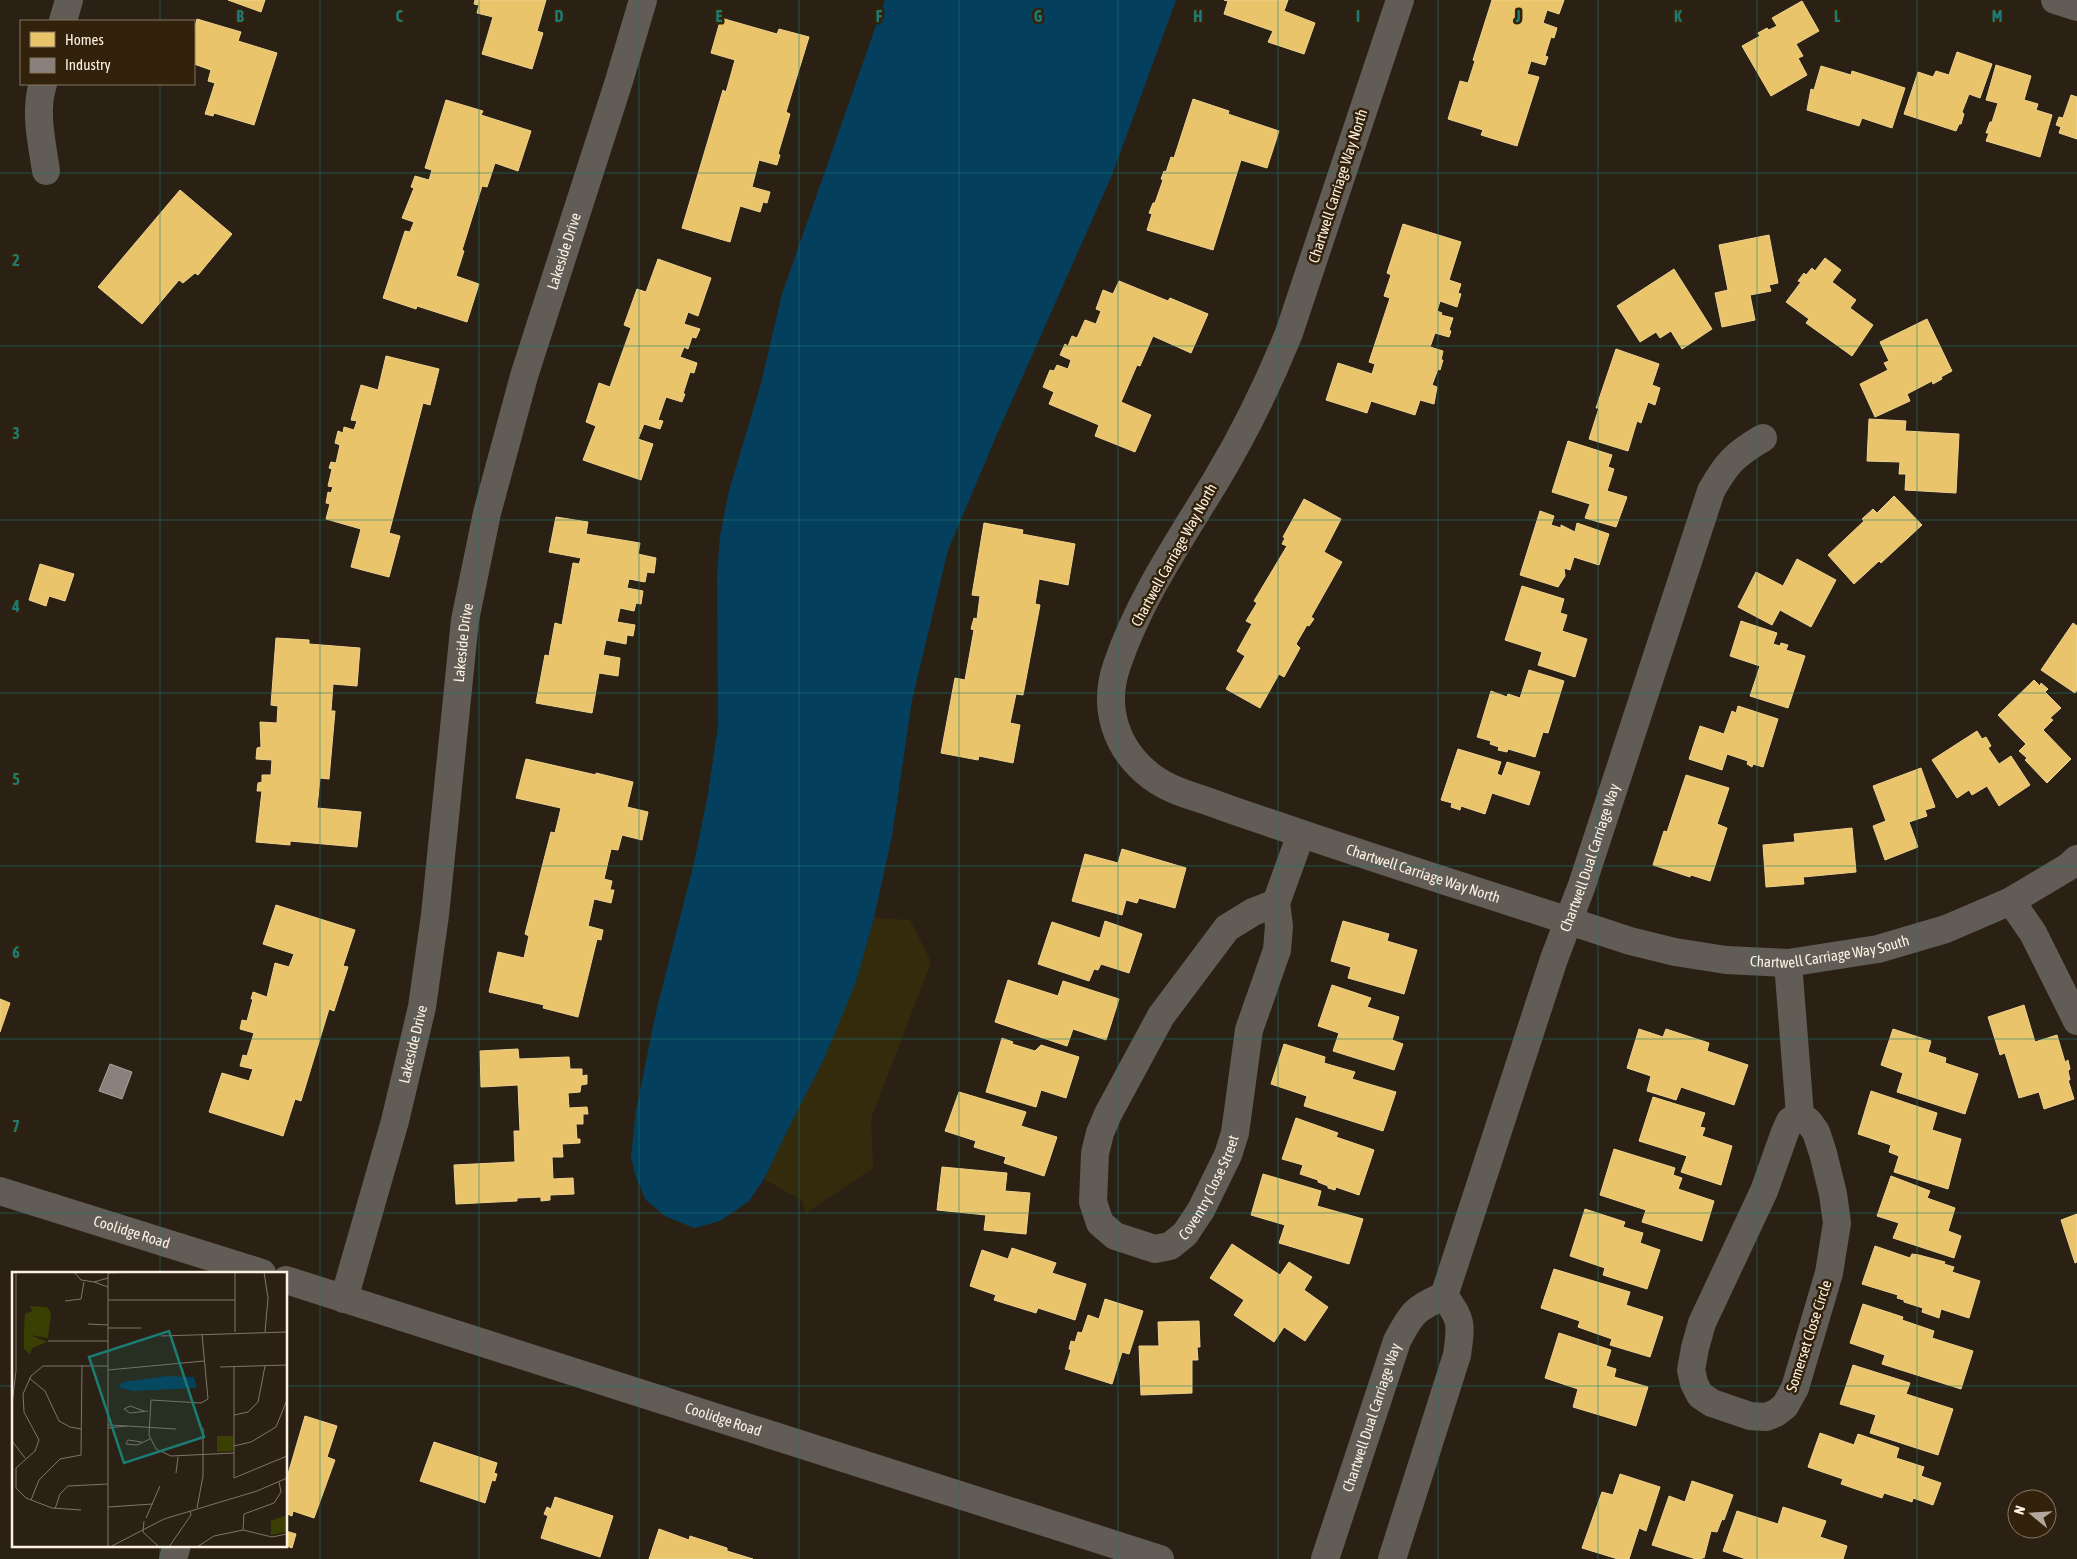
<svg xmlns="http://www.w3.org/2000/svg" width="2077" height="1559" viewBox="0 0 2077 1559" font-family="'Asap Condensed',sans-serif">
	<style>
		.sand { fill: #342b0d }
		.water { fill: #04405e }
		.homes { fill: #e9c46a; stroke: #efd28e }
		.industry { fill: #8a817c; stroke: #aca39b }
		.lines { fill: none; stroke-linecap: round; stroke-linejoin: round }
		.minor { stroke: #615c55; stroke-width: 28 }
		.tertiary { stroke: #615c55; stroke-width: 28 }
		.grid { fill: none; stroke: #1b7c74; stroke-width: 1; stroke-opacity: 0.55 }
		.labels { text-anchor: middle; stroke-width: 5; stroke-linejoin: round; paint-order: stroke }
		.street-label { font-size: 15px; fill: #fdf1e3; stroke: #33220b }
		.inset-road { fill: none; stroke: #7e7467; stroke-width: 1 }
		.view { fill: #1b7c74; fill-opacity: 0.15; stroke: #1b7c74; stroke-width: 2.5 }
		.inset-edge { fill: none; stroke: #fdf1e3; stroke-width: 2.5 }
		.grid-label { font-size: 16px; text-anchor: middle; font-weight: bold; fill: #1b7c74; stroke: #33220b; stroke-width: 5; stroke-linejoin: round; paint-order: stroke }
	</style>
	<rect width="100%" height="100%" fill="#2a2114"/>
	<!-- sand -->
	<path class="sand" d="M874,918L910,920L931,962L871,1119L873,1168L806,1213L801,1200L764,1179L856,982Z"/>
	<!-- water -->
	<path class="water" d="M885,0H1176L1112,175L998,432L948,550L912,700L892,836L874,918L856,982L824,1059L791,1123L764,1179L749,1201L720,1221L694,1228L665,1216L646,1200L636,1178L631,1157L636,1111L656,1012L694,863L708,794L718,726L717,574L720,536L729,491L760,387L782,294Z"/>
	<!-- homes -->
	<path class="homes" d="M228,0H265L261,12Z
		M475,0H546L537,31L543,33L532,69L482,54L493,17L477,13L479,5L474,4Z
		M1224,0H1288L1284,11L1315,23L1304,54L1268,42L1273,31L1224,14L1228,1Z
		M1492,0H1564L1559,14L1547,10L1543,23L1557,28L1554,38L1551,37L1545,56L1548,57L1545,65L1531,61L1527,74L1539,77L1517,146L1481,135L1483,130L1448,119L1460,81L1468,83L1475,61L1473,60Z
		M1802,1L1819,31L1796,44L1803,56L1798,58L1807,75L1771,96L1742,46L1760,36L1758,33L1767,28L1769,30L1777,26L1772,18Z
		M721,18L777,34L779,29L809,37L786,112L790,114L778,154L780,155L777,165L759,160L752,187L770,192L767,203L763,202L760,212L740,206L730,242L682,228L723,90L726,92L735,60L711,53Z
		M197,19L241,32L238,41L277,53L254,125L214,113L213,116L205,114L215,83L208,81L211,70L194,64V30Z
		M1957,52L1992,64L1980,98L1969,94L1962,112L1964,114L1961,124H1959L1956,131L1904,114L1918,72L1933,77L1936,71L1949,75Z
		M1996,65L2031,76L2024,100L2038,104L2036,110L2052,115L2040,157L1986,141L1989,133H1986L1990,122H1992L1998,103L1986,100Z
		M1821,66L1851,75L1852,71L1905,88L1892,128L1862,118L1859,126L1807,110L1811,89L1814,90Z
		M2071,95L2077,97V139L2059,133L2061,127L2056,125L2059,117L2063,118Z
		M1193,99L1229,111L1228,114L1279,131L1267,168L1241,160L1213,250L1147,230L1152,214L1149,213L1153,203H1155L1163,180L1161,179L1164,171L1166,172L1171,157L1174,158Z
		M446,100L483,111L481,115L531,131L518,171L495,163L487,187L482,186L462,250L464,251L456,276L479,284L467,322L417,306L416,309L383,298L405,231L410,232L414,222L402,218L414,188L411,187L415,176L429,180L432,170L425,168Z
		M180,190L232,234L198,275L195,273L183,283L179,280L142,324L98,287Z
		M1403,224L1461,242L1449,280L1461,284L1458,293L1461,294L1457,307L1440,301L1437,311L1442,313L1441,315L1453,318L1449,330L1451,331L1449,337L1435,333L1430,347L1443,351L1441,360H1443L1440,370L1438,369L1432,385L1437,387L1434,404L1420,400L1415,415L1371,401L1367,413L1326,400L1338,363L1372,374L1375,364L1369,362L1390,298L1384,296L1391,275L1387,273Z
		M1769,235L1778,283L1769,285L1771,291L1750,295L1755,320L1722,327L1715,293L1728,290L1719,245Z
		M1825,258L1841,270L1832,282L1856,300L1850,308L1873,325L1852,356L1806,323L1809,319L1786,302L1801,282L1798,281L1804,273L1806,275L1812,268L1815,271Z
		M658,259L711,278L698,316L688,312L684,324L700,329L696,338L692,337L688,349L684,347L680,357L697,363L694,373L690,372L683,394H685L682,402L666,397L658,420L663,421L660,429L644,424L638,439L653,444L641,480L583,460L596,426L586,422L599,383L610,387L631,328L624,325L637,289L646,292Z
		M1674,269L1712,329L1682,349L1671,331L1660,338L1656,332L1640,342L1617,306Z
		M1119,281L1168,301L1170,298L1208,314L1191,353L1153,336L1140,366L1137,365L1121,402L1151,415L1135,452L1095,436L1099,425L1049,404L1054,392L1043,387L1050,370L1054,371L1057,365L1068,369L1071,360L1060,355L1065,344L1068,346L1072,336L1077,338L1085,320L1096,324L1101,311L1096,309L1103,290L1113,294Z
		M1927,319L1952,371L1941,377L1942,379L1933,384L1932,381L1907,394L1910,401L1875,417L1860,384L1888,370L1884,363L1889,361L1880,342Z
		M1616,349L1659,364L1652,385L1660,388L1655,405L1648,402L1641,423L1637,421L1628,451L1589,439L1599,408H1596Z
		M386,356L439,369L430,405L423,403L389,533L400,536L389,577L351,567L361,529L326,519L330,504L326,503L328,492L331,493L333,487L328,486L332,469L329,468L331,462L336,463L340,445L335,443L338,431L343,433L344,427L354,430L357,421L351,420L361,385L378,390Z
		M1869,419L1906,421L1905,431L1959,434L1956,493L1905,490L1906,474H1899L1900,462L1867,461Z
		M1568,441L1612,455L1608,467L1614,469L1607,491L1627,497L1616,527L1585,518L1590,504L1552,492Z
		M1894,496L1922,525L1881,563L1879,561L1854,584L1828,555L1864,521L1862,519L1873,509L1877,513Z
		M1304,499L1341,519L1324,552L1342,562L1311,617L1314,619L1309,626L1307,625L1296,644L1300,648L1284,677L1279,674L1260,708L1226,689L1245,656L1237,651L1252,624L1246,621L1257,603L1254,601L1287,546L1282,544L1285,538L1283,537Z
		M1540,511L1554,516L1551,525L1561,528V525L1575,532L1577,523L1609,534L1599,565L1574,557L1570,570L1564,568L1565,576L1558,587L1520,575Z
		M556,517L588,522L586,534L640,543L638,554L656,558L654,573L647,572L645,582L629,579L627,588L643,591L641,604L636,603L634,611L620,608L617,622L635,625L633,636L627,635L626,644L606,640L603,655L620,658L618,676L599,673L592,713L536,703L545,655L549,656L555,623L562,625L573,563L579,564L581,558L549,552Z
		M984,523L1023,530L1022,534L1075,544L1068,585L1039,579L1035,604L1040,605L1023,695L1016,694L1010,723L1020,725L1013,763L979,756L978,760L941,753L955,678L965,680L974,630L971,629L974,618L977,619L980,596L972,595Z
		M1797,559L1836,580L1811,627L1780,610L1772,625L1738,607L1756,572L1783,586Z
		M40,564L74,574L65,601L49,596L46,606L29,600Z
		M1522,586L1564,599L1560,613L1567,615L1562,631L1587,639L1575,677L1538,665L1542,652L1505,640Z
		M1741,621L1777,633L1773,644L1780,646L1781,643L1788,645L1786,650L1805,656L1788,708L1750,696L1760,666L1730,656Z
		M2073,623L2077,626V690L2075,693L2041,670Z
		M276,638L309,640V644L360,648L357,686L333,684L331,711H335L329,779L320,778L317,808L361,812L357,847L290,841V845L256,842L262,791H257L258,783L262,782V775H271L272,760L256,759L257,748L261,747L260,722L277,723L278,706L271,705Z
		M1529,670L1564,681L1548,733L1543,732L1535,757L1508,749L1507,752L1498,750L1499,747L1490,744L1491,741L1477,737L1491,691L1507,697L1508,694L1520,698Z
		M2034,680L2040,686L2041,683L2048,689L2045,692L2061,708L2050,718L2053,720L2043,730L2071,759L2047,783L2025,760L2027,758L2019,751L2026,744L1998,715Z
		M1738,706L1778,719L1763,767L1753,764L1752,767L1747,764L1748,761L1727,754L1722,770L1689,759L1700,726L1724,734L1732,711L1736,713Z
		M1977,731L1982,739L1986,737L1991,746L1988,748L1999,764L2011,756L2030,785L1999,806L1987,786L1972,795L1969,790L1957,798L1932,760Z
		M1458,749L1501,762L1497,774L1502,776L1507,762L1540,772L1529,805L1492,793L1485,814L1461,806L1460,810L1451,807L1452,803L1441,800Z
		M526,759L596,775V773L633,782L627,807L648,812L642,840L622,835L618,850L611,849L604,879L612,881L610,890H614L611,903L594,899L588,926L603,930L601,940L597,939L578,1017L543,1008L544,1005L489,992L498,952L524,958L529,936L525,934L551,832L555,833L561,808L516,798Z
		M1921,768L1935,807L1925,810L1927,816L1909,822L1918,847L1885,860L1873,826L1886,821L1873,786Z
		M1686,775L1729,788L1717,824L1727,828L1710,881L1691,875L1690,877L1653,865L1664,831L1667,832Z
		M1852,828L1856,872L1803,877L1804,884L1766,887L1763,845L1795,842L1794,834Z
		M1122,849L1186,868L1175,908L1139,898L1137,903L1126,900L1122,915L1072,901L1085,854L1118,863Z
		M276,905L355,930L343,966L348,967L334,1011L329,1009L301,1101L295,1099L283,1136L209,1112L222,1073L249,1081L253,1069L240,1066L243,1055L247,1056L254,1033L240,1029L242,1020L247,1021L253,999H251L253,992L267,997L275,963L289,967L294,954L263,944Z
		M1105,921L1142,934L1129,973L1101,964L1098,970L1094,969L1089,981L1038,964L1052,922L1100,938Z
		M1343,921L1389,934L1387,941L1417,950L1404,994L1348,978L1351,967L1331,961Z
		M1008,980L1058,996L1063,981L1119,999L1106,1040L1073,1029L1067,1046L995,1022Z
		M1332,985L1371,998L1367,1007L1399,1017L1392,1040L1403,1044L1394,1070L1333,1051L1339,1033L1318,1026Z
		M0,999L10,1003L0,1032Z
		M2024,1005L2035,1042L2057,1035L2065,1062L2068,1060L2070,1069L2068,1071L2070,1080H2068L2074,1099L2044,1109L2039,1092L2019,1098L2005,1053L2000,1055L1988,1017Z
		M1639,1029L1663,1037L1666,1029L1709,1043L1707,1051L1748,1065L1734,1105L1681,1087L1676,1100L1647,1091L1651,1076L1627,1068Z
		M1893,1029L1931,1041L1928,1052L1946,1058L1945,1063L1978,1074L1965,1114L1897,1092L1903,1073L1881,1065Z
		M1002,1038L1013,1042L1012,1044L1035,1051L1041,1045L1079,1057L1066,1098L1041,1090L1036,1107L986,1092Z
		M1284,1044L1325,1057L1324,1063L1355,1072L1352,1079L1396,1092L1383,1131L1304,1106L1307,1096L1271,1084Z
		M518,1049L519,1059L569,1057L570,1069H582V1076L587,1075V1084L581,1085L580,1092L568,1093L569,1108L587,1107L588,1114H583V1124H576L577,1139H580V1143L562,1144L563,1157H552L553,1179L573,1178L574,1194L550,1195V1200L541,1201V1197L517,1198V1201L456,1204L454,1165L515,1162L514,1131H520L518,1085L481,1087L480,1051Z
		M1871,1091L1937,1113L1932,1130L1961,1139L1948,1189L1894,1172L1899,1156L1889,1152L1891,1145L1858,1134Z
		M959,1092L1026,1112L1021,1126L1057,1137L1044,1176L1004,1163L1006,1157L974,1147L976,1141L945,1131Z
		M1653,1097L1705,1113L1700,1127L1705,1128L1702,1136L1732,1146L1721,1185L1681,1172L1687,1156L1639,1141Z
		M1296,1118L1338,1133L1336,1137L1374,1150L1359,1195L1336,1187L1335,1190L1328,1188V1186L1318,1182V1180L1300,1174L1303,1165L1282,1159Z
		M1614,1149L1675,1168L1673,1175L1682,1178L1678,1189L1714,1201L1702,1241L1642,1222L1646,1210L1600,1195Z
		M942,1167L1007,1173L1005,1191L1030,1193L1026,1234L984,1230L986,1215L937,1210Z
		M1263,1174L1321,1191L1317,1206L1363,1219L1349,1264L1279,1243L1285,1225L1251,1215Z
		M1891,1176L1930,1191L1927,1198L1955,1208L1948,1231L1961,1236L1954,1258L1893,1238L1899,1223L1877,1216Z
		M1585,1209L1625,1222L1623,1227L1643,1233L1640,1243L1660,1250L1647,1289L1603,1275L1605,1268L1570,1256Z
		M2077,1214V1262L2075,1263L2061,1220Z
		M1232,1244L1280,1275L1289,1262L1312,1277L1304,1290L1328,1307L1305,1341L1284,1327L1274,1342L1234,1315L1244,1300L1210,1278Z
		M1875,1246L1910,1258L1912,1254L1919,1255L1945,1262L1944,1264L1954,1267L1952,1272L1980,1281L1969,1318L1941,1309L1939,1318L1922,1312L1923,1308L1904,1302V1300L1897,1298L1898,1295L1862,1284Z
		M1012,1248L1056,1263L1052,1273L1086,1284L1075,1320L1038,1308L1036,1313L994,1300L996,1295L970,1286L982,1250L1008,1259Z
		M1554,1269L1630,1292L1626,1305L1663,1317L1650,1357L1610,1345L1612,1339L1578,1327L1580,1321L1541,1308Z
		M1105,1299L1143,1311L1129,1354L1122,1352L1112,1384L1065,1369L1071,1350L1069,1349L1071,1341L1075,1342L1078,1332L1082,1333L1088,1315L1099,1319Z
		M1863,1304L1903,1317L1902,1320L1934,1331L1932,1338L1973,1351L1961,1389L1882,1364L1885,1355L1850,1343Z
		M1199,1321L1200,1347H1197L1198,1360H1192V1393L1141,1395L1139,1346H1159L1158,1322Z
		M1559,1333L1611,1350L1606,1366L1616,1369L1614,1377L1648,1387L1636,1426L1573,1407L1578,1389L1545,1378Z
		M1853,1365L1910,1383L1906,1394L1953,1409L1938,1455L1870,1433L1876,1415L1840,1404Z
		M305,1416L337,1426L327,1457L335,1460L314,1518L293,1511L292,1516L287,1514L288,1511L286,1510V1474H288Z
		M1820,1433L1854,1445L1858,1434L1899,1448L1896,1458L1924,1467L1921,1476L1941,1483L1933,1505L1913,1498L1912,1502L1884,1493L1882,1498L1841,1484L1843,1479L1808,1467Z
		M434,1442L497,1463L494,1473L497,1474L495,1481L492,1480L485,1503L420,1481Z
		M1620,1474L1660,1487L1646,1531L1639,1528L1629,1559H1618L1582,1548L1602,1492L1613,1495Z
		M1692,1481L1733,1495L1724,1520L1722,1519L1717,1532L1711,1531L1704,1558L1702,1557V1559H1696L1652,1545L1669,1496L1685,1502Z
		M555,1497L613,1516L600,1557L541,1538L548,1516L544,1514L547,1507L551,1509Z
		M1783,1507L1826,1521L1820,1537L1847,1546L1843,1559H1746L1723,1551L1737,1511L1778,1524Z
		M659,1529L689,1540L690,1536L727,1548V1551L753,1559H649Z
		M286,1531L296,1534L292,1548L284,1545H286Z"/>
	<!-- industry -->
	<path class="industry" d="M110,1064L132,1072L122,1099L99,1091Z"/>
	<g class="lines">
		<!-- minor -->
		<g class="minor">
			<path id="s1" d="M1400,0L1289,333C1268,385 1244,434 1215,482C1179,541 1139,600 1117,665C1102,708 1116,750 1152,777C1168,789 1188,795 1207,801C1231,810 1255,818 1279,826C1395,866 1513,902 1630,941L1675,952L1726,960L1788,963L1878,949L1946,929L2011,901L2068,867L2077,859"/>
			<path d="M2055,0L2077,7"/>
			<path d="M63,21L69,0"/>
			<path d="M43,84C34,111 42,143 46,171"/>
			<path d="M2011,901L2033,933L2077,1021"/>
			<path id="s2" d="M1276,903L1253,912L1227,928L1161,1016L1108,1114L1100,1133L1095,1153L1093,1202L1100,1223L1115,1236L1155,1249L1170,1246L1185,1234L1201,1210L1228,1155L1235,1133L1249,1030L1277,950L1279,926L1276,903L1301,834"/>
			<path d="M1788,963L1800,1115L1809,1122L1816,1132L1823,1153L1833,1194L1837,1223L1829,1273L1795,1388L1785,1406L1776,1413L1766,1417L1750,1416L1712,1403L1700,1395L1694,1383L1691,1370L1695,1348L1702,1323L1764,1191L1785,1132L1790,1121L1800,1115"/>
			<path id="s3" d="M1444,1296L1554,959L1582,885L1711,491C1726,464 1735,454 1763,438"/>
			<path id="s4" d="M344,1299L395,1121L422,1007L435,915L465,620L487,513L524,376L619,81L643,0"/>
			<path d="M173,1559L177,1545"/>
			<path id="s5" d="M1325,1559L1397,1341C1411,1314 1415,1308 1444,1296C1463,1320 1461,1326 1457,1355L1392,1559"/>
		</g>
		<!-- tertiary -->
		<g class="tertiary">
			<path id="s6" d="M0,1191L262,1273"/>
			<path id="s7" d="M286,1280L1160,1559"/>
		</g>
	</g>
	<!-- grid -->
	<path class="grid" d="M160,0V21M320,0V1559M479,0V1559M639,0V1559M799,0V1559M959,0V1559M1118,0V1559M1278,0V1559M1438,0V1559M1598,0V1559M1757,0V1559M1917,0V1559M160,84V1273M0,173H2077M0,346H2077M0,520H2077M0,693H2077M0,866H2077M0,1039H2077M0,1213H2077M0,1386H14M286,1386H2077M160,1545V1559"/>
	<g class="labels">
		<!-- street labels -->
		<g class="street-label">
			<text transform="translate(1338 186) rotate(-72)" y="5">Chartwell Carriage Way North</text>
			<text dy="5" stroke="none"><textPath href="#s4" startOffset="1074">Lakeside Drive</textPath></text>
			<text transform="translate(1174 555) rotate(-61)" y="5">Chartwell Carriage Way North</text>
			<text dy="5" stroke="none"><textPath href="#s4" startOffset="669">Lakeside Drive</textPath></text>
			<text dy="5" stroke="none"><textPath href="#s3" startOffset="462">Chartwell Dual Carriage Way</textPath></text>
			<text dy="5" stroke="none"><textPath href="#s1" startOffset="1140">Chartwell Carriage Way North</textPath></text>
			<text dy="5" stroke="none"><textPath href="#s1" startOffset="1560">Chartwell Carriage Way South</textPath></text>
			<text dy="5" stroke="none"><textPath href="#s4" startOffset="264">Lakeside Drive</textPath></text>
			<text dy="5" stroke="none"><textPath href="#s2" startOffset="538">Coventry Close Street</textPath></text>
			<text dy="5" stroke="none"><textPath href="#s6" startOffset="138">Coolidge Road</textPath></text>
			<text transform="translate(1809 1336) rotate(-72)" y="5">Somerset Close Circle</text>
			<text dy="5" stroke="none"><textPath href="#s5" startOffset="149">Chartwell Dual Carriage Way</textPath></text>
			<text dy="5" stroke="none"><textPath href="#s7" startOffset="459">Coolidge Road</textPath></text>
		</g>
	</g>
	<!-- overview -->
	<g transform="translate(12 1272)">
		<rect width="275" height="275" fill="#2a2114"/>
		<path d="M18,34L35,35L39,41L36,66L18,63L35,70L20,76L18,82L12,77V58L13,42L20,39ZM205,164H221V179L205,180ZM275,243V260L259,263V249Z" fill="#3a4003"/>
		<path d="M155,104L182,105L185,116L121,119L106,115L111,110Z" fill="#04405e"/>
		<path class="inset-road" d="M62,0L69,8L82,10M96,0V275M252,0L256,26L253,60M96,1L127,0M96,15L82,10L96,6M96,28H223M53,29L69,27L72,10M76,52L96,53M96,56H129M223,60V0M190,62L196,127L189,131L139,128L137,163L144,177L159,184L222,181M149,64L275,60M36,69H96M208,95L275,93M222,95V206L275,184M96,98L192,89M17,106L33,119L47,149L58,155L69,157M0,132L4,99V0M132,139L118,134L112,137L118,141L136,139M222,143L236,140L246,130L253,94M96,153L115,154L96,156M115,154L164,157M0,169L13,186M130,170L116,168L114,172L125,173L138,167M222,174L239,170L264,155L275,128M164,201L166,185M19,228L27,208L48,187L69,183L70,93M96,235L141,232M185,236L191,204V156M43,237L48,222L56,214L96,212M69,238L40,236L14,226L4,216V196L23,179L27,168L12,140L11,122L19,104L31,94H96M134,246L148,214M132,249L131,260L147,275M231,258L260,265L275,262M98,275L152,247L245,219L275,206M157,275L179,243L178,239M185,275L202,264L231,258L232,242L262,231L269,220L267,210"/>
		<path class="view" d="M157,59L192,165L112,191L77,85Z"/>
		<rect width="275" height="275" class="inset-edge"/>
	</g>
	<g class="grid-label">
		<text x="240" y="22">B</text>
		<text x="399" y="22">C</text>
		<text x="559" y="22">D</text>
		<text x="719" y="22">E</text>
		<text x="879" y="22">F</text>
		<text x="1038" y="22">G</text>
		<text x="1198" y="22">H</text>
		<text x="1358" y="22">I</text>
		<text x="1518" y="22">J</text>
		<text x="1678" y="22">K</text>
		<text x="1837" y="22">L</text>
		<text x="1997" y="22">M</text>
		<text x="16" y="266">2</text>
		<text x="16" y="439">3</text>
		<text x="16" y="612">4</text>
		<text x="16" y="785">5</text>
		<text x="16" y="958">6</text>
		<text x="16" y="1132">7</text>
	</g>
	<!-- legend -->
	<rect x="20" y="20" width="175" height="65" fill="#33220b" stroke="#847561"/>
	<rect x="30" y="32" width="25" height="15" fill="#e9c46a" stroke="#847561"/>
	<text x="65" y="45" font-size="15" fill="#fdf1e3">Homes</text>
	<rect x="30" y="58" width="25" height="15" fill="#8a817c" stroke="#847561"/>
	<text x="65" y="70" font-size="15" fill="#fdf1e3">Industry</text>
	<!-- north arrow -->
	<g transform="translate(2032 1514) rotate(288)"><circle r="24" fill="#33220b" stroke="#847561"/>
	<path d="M0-4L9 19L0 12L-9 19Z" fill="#b3a89b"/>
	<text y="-8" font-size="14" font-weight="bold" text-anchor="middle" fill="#fdf1e3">N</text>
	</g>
</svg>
